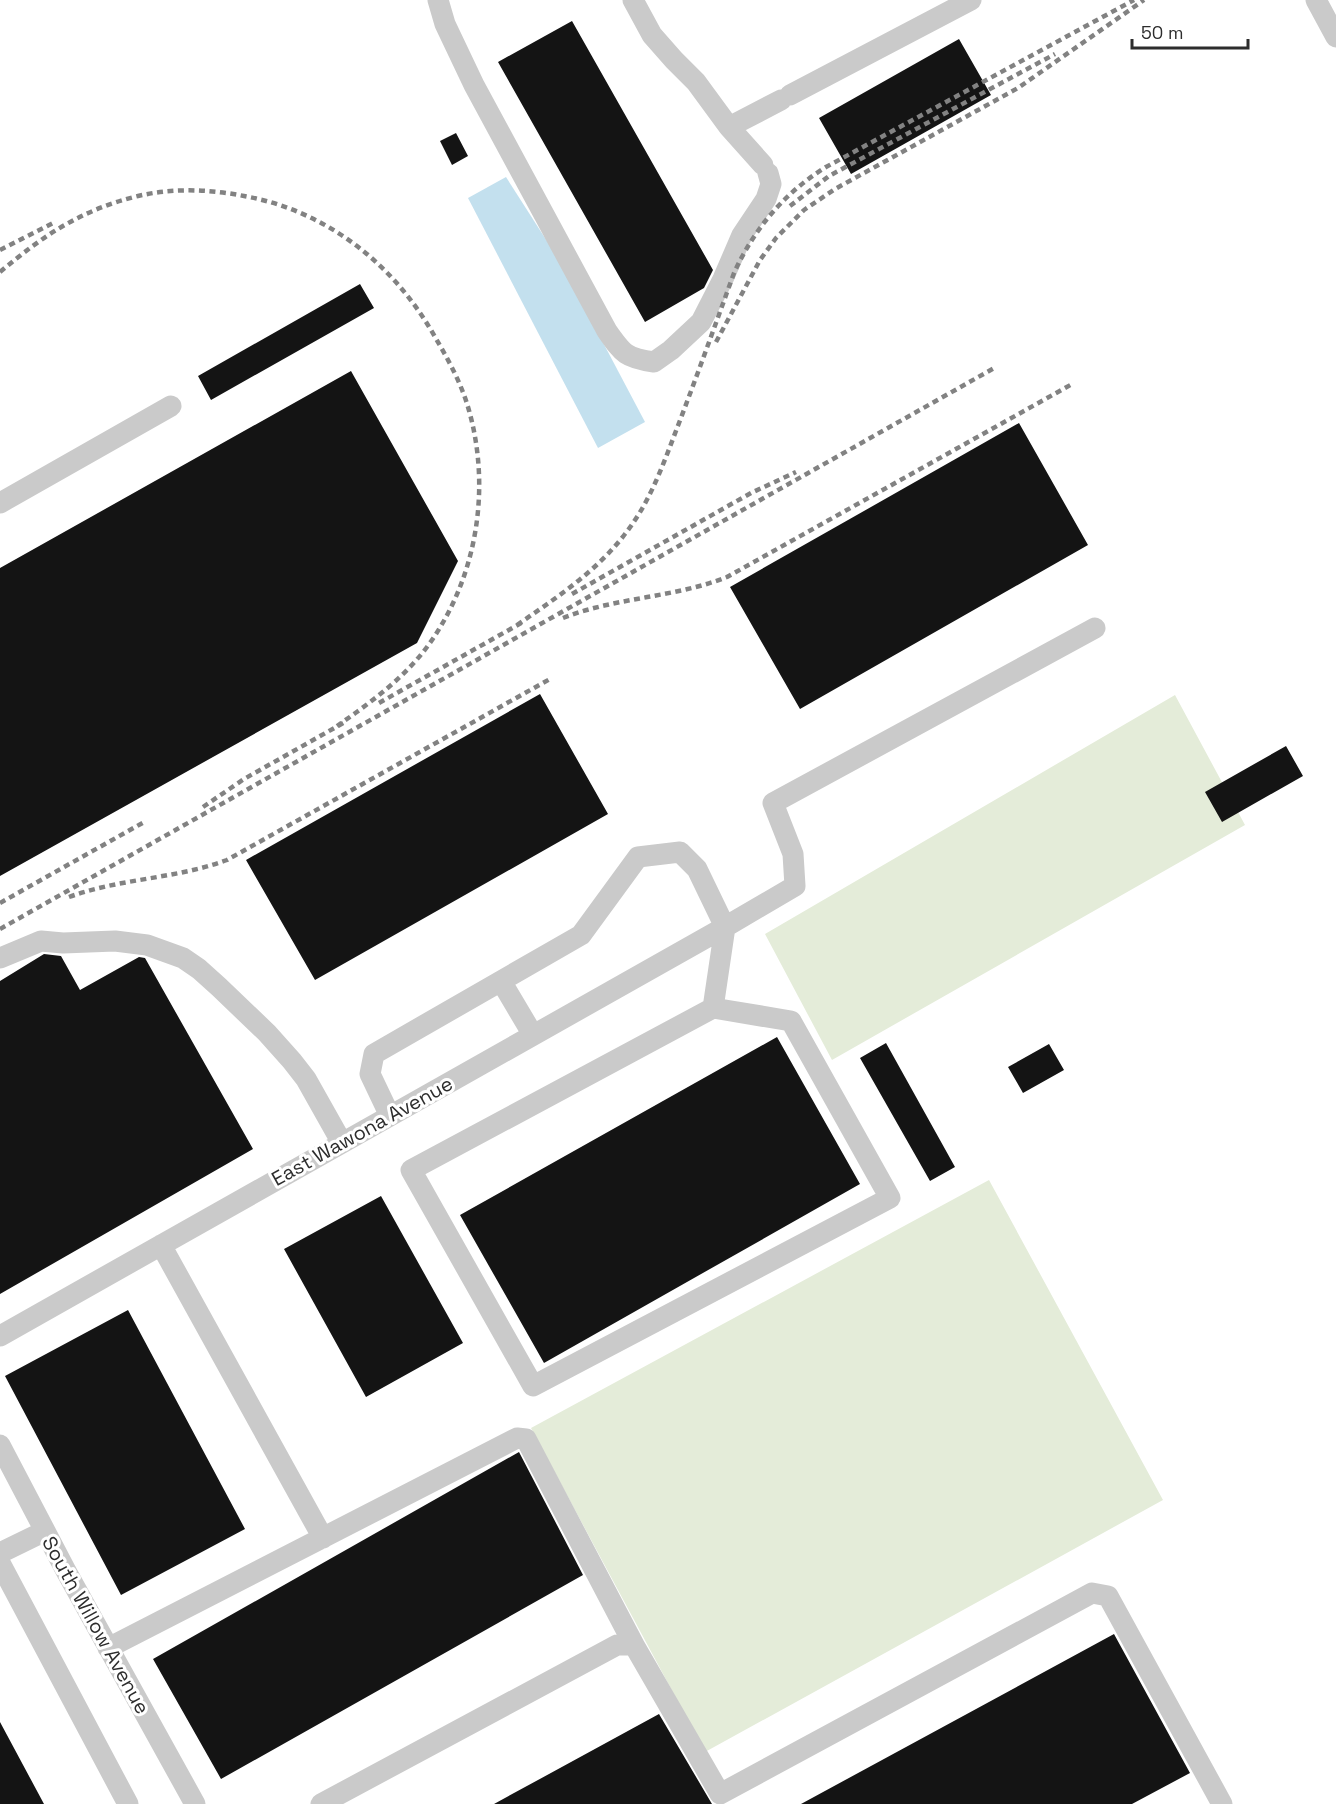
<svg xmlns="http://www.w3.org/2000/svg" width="1336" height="1804" viewBox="0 0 1336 1804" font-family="'Space Grotesk',sans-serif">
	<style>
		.green { fill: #e4ecd9 }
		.water { fill: #c3e0ee }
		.building { fill: #141414 }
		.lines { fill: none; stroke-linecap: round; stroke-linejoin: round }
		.minor { stroke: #cacaca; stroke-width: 21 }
		.rail { stroke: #828282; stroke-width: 4.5; stroke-dasharray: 6 4.5; stroke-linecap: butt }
		.labels { text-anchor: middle; stroke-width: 6; stroke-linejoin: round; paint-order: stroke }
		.street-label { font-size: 20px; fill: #2d2d2d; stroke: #fff }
	</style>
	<rect width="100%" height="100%" fill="#fff"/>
	<!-- green -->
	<path class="green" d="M1175,695L1245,825L832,1060L765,934Z
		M989,1180L1163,1500L705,1752L531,1428Z"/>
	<!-- water -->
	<path class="water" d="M506,177L561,263L645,422L598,448L468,198Z"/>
	<!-- building -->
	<path class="building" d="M572,21L713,270L704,288L645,322L498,62Z
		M959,39L991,95L851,174L819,118Z
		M456,133L468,156L452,165L440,141Z
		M360,284L374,308L211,400L198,376Z
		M351,371L458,561L417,643L0,876V568Z
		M1019,423L1088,545L800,709L730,587Z
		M540,694L608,814L315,980L246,860Z
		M1286,746L1303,776L1222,822L1205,792Z
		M44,954L61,956L80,990L139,957L145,958L253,1149L0,1294V981Z
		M777,1037L860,1184L544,1363L460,1215Z
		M886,1043L955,1167L930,1181L860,1058Z
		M1049,1044L1064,1070L1023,1093L1008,1067Z
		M381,1196L463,1343L366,1397L284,1249Z
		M128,1310L245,1529L121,1595L5,1376Z
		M519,1452L583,1575L221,1779L153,1659Z
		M1114,1634L1190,1773L1132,1804H801Z
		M659,1714L712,1804H494Z
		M0,1722L44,1804H0Z"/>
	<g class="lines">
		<!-- minor -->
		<path class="minor" d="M438,0L445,24L474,85L607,331C623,354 626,358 654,362L671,350L701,322L723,279L742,235L766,199L771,184L768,173
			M633,0L652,35L674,60L696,82L729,127L781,100
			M1316,0L1336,37
			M790,95L971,0
			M729,127L763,165
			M0,503L171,406
			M0,958L41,941L63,943L115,941L147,945L183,958L199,969L219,987L267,1033L292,1061L306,1079L342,1143
			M501,981L533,1035
			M390,1116L370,1074L374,1054L581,935L638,857L680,852L697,869L725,927L713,1008L411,1170L533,1386L890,1198L791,1021L713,1008
			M161,1245L323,1538
			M0,1336L725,927L795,886L793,854L773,803L1095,628
			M0,1445L66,1571L195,1804
			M0,1553L45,1531
			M0,1563L128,1804
			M108,1648L517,1438L526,1439L634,1645
			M321,1804L617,1645H634L720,1794L1092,1593L1108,1596L1222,1804"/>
		<!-- rail -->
		<path class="rail" d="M790,206L829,176L1055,54
			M0,250L55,222
			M0,272C44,235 81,210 138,196C172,188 209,189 244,196C327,211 394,264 435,337C448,359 461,383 468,407C492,488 477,579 427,647C403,679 370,703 337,726
			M716,342L760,260L776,238L804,210L835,189L1018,88L1144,0
			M572,594L751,493L796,472
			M563,618C616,597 674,598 727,577L1074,383
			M517,625C556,598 596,572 625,534C651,501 664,462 679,423C698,373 716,323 734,273C754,229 784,193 826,167L1134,0
			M379,703L523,622
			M203,807L244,779L345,722
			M69,897C121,878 176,879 227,860L550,679
			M0,903L146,821
			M0,929L996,367"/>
	</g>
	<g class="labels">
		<!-- street labels -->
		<g class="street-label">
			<text transform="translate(362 1131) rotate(-29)" y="7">East Wawona Avenue</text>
			<text transform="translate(96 1625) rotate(61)" y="7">South Willow Avenue</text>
		</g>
	</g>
	<!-- scale -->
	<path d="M1132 39v9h116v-9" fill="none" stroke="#2d2d2d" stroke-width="3"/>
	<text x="1141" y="39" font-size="18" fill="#2d2d2d" stroke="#ffffff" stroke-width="4.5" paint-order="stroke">50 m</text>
</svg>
